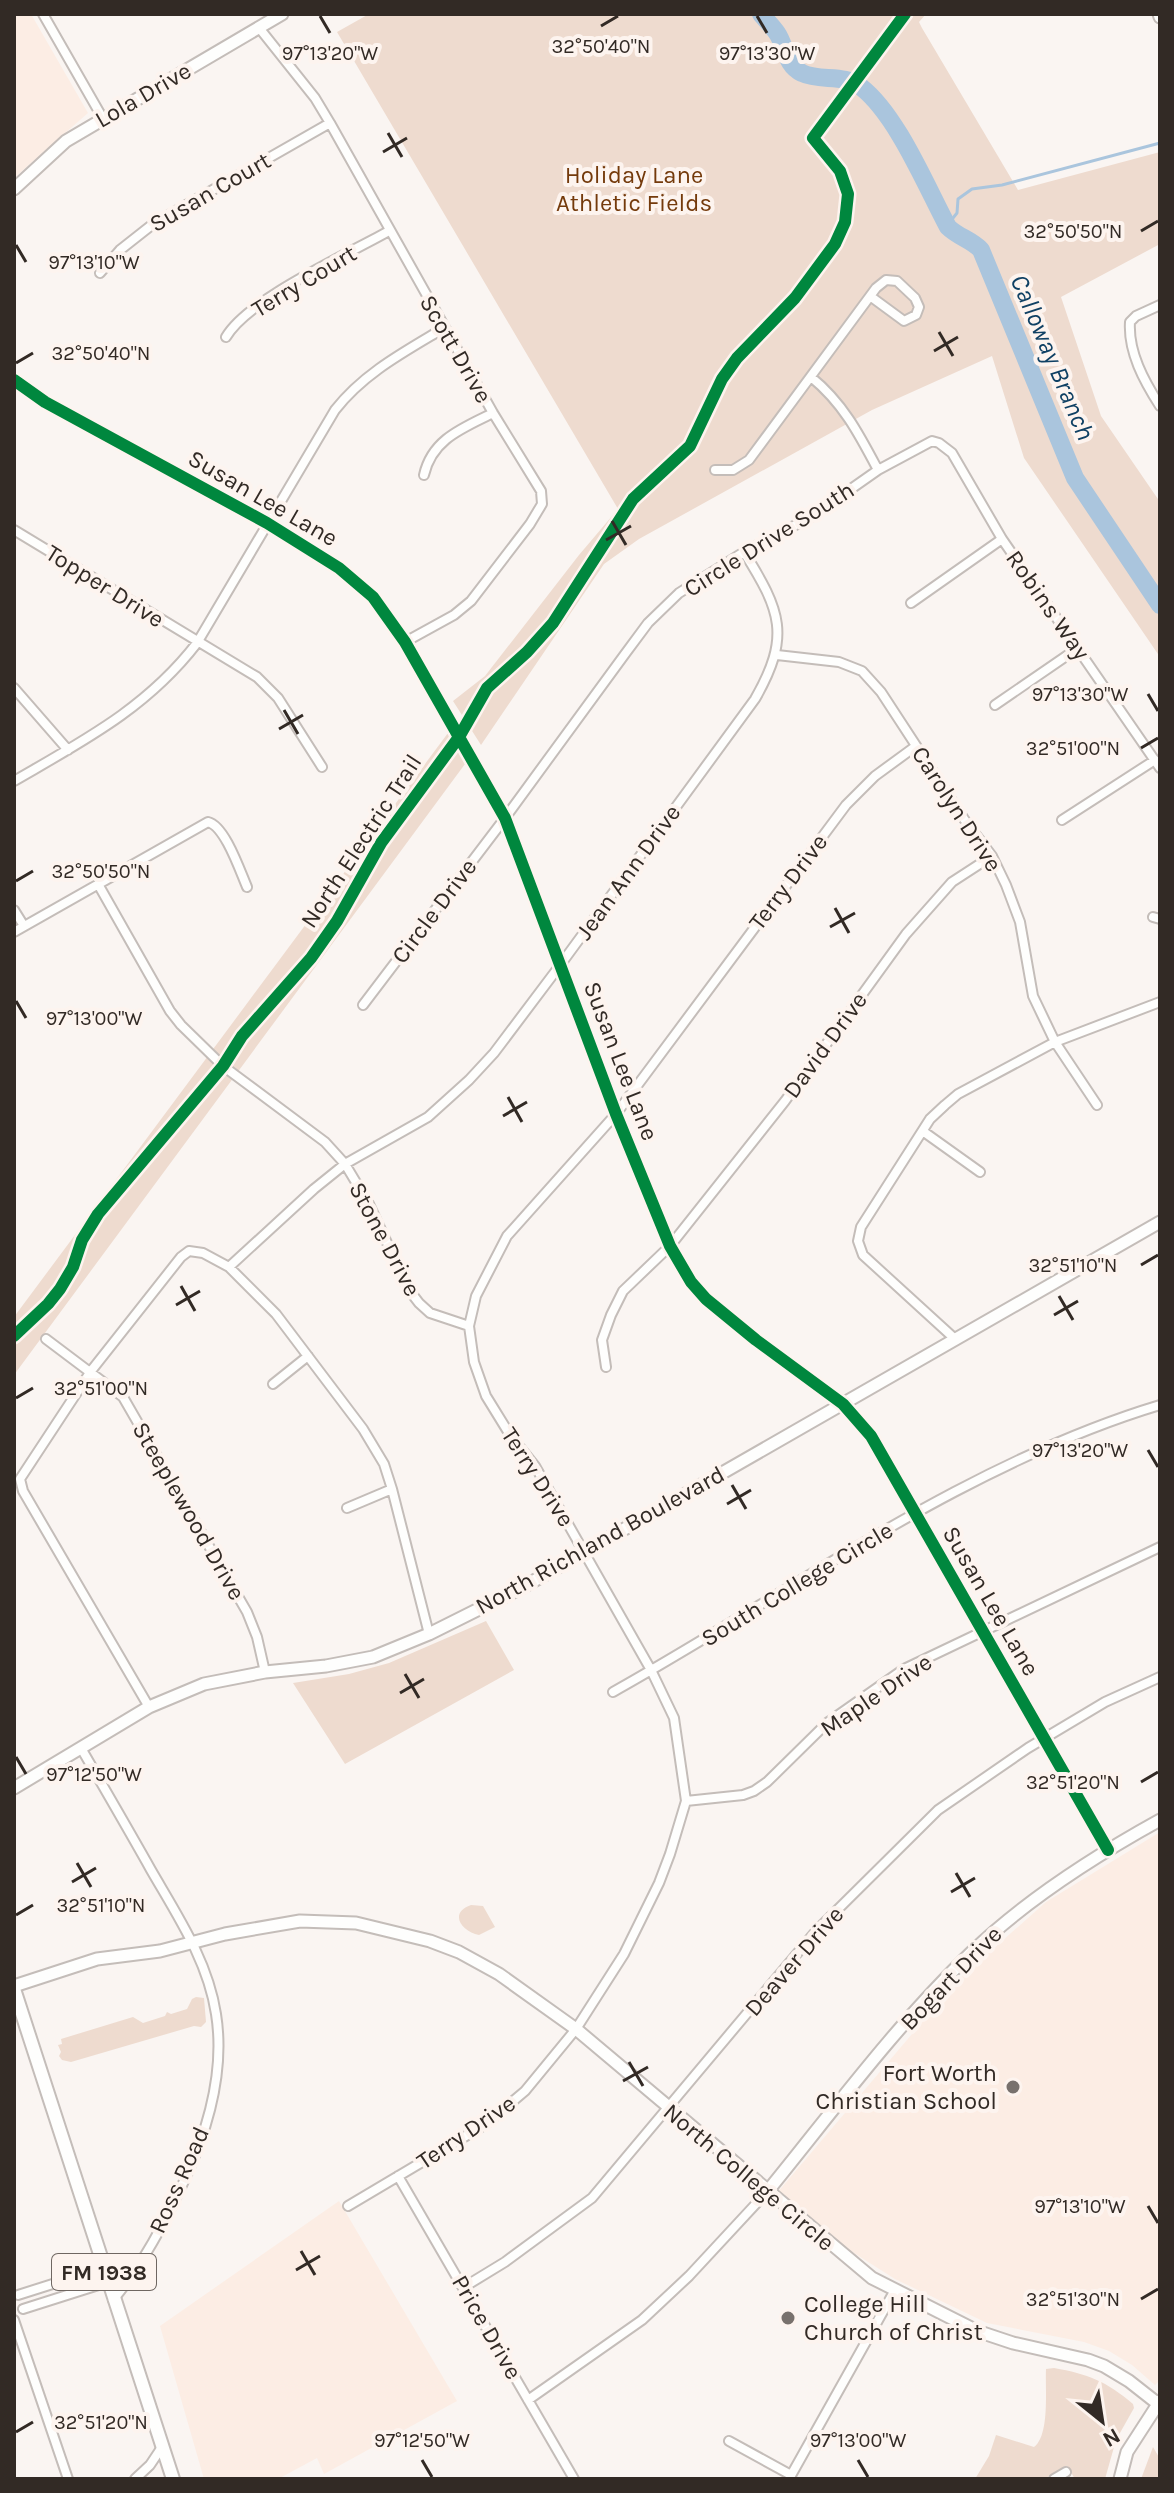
<svg xmlns="http://www.w3.org/2000/svg" width="1174" height="2493" viewBox="0 0 1174 2493" font-family="Karla,sans-serif">
	<style>
		.built { fill: #fcede4 }
		.green { fill: #eedbcf }
		.lines { fill: none; stroke-linecap: round; stroke-linejoin: round }
		.stream { stroke: #aac5dd; stroke-width: 3 }
		.river { stroke: #aac5dd; stroke-width: 18 }
		.street-casing { stroke: #c4bdb9; stroke-width: 12 }
		.secondary-casing { stroke: #c4bdb9; stroke-width: 15 }
		.primary-casing { stroke: #c4bdb9; stroke-width: 16 }
		.street { stroke: #fefefd; stroke-width: 8 }
		.secondary { stroke: #fefefd; stroke-width: 11 }
		.primary { stroke: #fefefd; stroke-width: 12 }
		.cycleway-casing { stroke: #fdf4ef; stroke-width: 17 }
		.cycleway { stroke: #00873e; stroke-width: 12 }
		.ticks { fill: none; stroke: #322a25; stroke-width: 3 }
		.poi-dot { fill: #78716d; stroke: #fdf4ef; stroke-width: 3 }
		.labels { text-anchor: middle; stroke-width: 8; stroke-linejoin: round; paint-order: stroke }
		.shield { fill: #fdf4ef; stroke: #6f6762; stroke-width: 2 }
		.shield-label { font-size: 22px; font-weight: bold; fill: #322a25 }
		.street-label { font-size: 24px; fill: #322a25; stroke: #fdf4ef }
		.park-label { font-size: 24px; fill: #743a0b; stroke: #fdf4ef }
		.poi-label { font-size: 24px; fill: #322a25; stroke: #fdf4ef; text-anchor: end }
		.water-label { font-size: 26px; font-style: italic; fill: #104164; stroke: #fdf4ef }
		.ticks-label { font-size: 20px; text-anchor: middle; fill: #322a25; stroke: #fdf4ef; stroke-width: 8; stroke-linejoin: round; paint-order: stroke }
	</style>
	<rect width="100%" height="100%" fill="#faf5f2"/>
	<!-- built -->
	<path class="built" d="M14,14H31L88,113L14,178Z
		M1160,1832V2380L1155,2385L1132,2365L1109,2351L1084,2342L987,2323L895,2279L854,2253L777,2193L957,1981L1046,1902Z
		M339,2201L457,2401L324,2474L317,2458L278,2479H204L160,2326Z"/>
	<!-- green -->
	<path class="green" d="M369,14H926L919,22L922,28L1018,190L1160,152V244L1061,297L1101,416L1160,502V657L1024,458L992,356L872,410L639,539L604,564L481,745L453,701L485,676L579,555L618,509L337,32Z
		M448,733L465,764L14,1375V1317Z
		M486,1621L514,1670L345,1764L293,1683L349,1674L389,1663Z
		M471,1905L483,1906L495,1927L479,1935C462,1932 448,1913 471,1905Z
		M196,1997L204,1998L206,2022L201,2027L194,2026L71,2062L62,2060L59,2056L61,2052L58,2045L62,2044L61,2039L133,2017L143,2023L165,2016L167,2012L171,2014L187,2009L192,1999Z
		M1054,2368C1088,2374 1106,2381 1133,2404L1134,2408L1116,2440L1105,2479H1075L1067,2466L1044,2479H975L989,2456L996,2435L1034,2447C1050,2435 1045,2389 1046,2369Z
		M1153,2447L1160,2459V2479H1141Z"/>
	<g class="lines">
		<!-- stream -->
		<path class="stream" d="M943,219L953,218L957,213L958,199L972,189L1002,185L1160,143"/>
		<!-- river -->
		<path class="river" d="M761,14C766,20 772,26 777,33C786,46 785,65 802,73C820,82 844,73 861,87C897,115 926,186 948,227C958,237 972,240 981,250L1075,478L1160,605"/>
		<defs>
			<path id="street" d="M43,14L102,117
				M260,29L315,98L330,123L493,413L541,491L542,504L530,524L471,601L454,615L405,642
				M100,273L120,250L153,224L330,123
				M1160,305L1136,316L1130,322C1128,352 1144,381 1160,406
				M226,337C248,299 348,254 389,231
				M811,377C843,403 859,434 878,470
				M14,380L45,402L267,523L339,568L373,597L405,642L505,818L616,1114L670,1246L691,1282L706,1299L756,1340L843,1404L871,1436L1108,1850
				M715,470H733L749,460L876,288L886,280L897,281L915,298L919,307L916,315L904,321L870,296
				M424,475C432,439 463,428 493,413
				M14,530L257,677L278,698L322,767
				M911,603L1002,539
				M777,655L839,662L862,671L881,692L964,819L992,856L1006,885L1020,922L1033,996L1055,1042L1097,1105
				M14,688L68,750
				M995,705L1078,648
				M14,781C83,741 147,708 197,643L335,410C364,373 404,352 444,328
				M1062,820L1155,760
				M98,884L170,1011L181,1025L223,1066L325,1142L345,1164L369,1204L409,1290L419,1303L430,1313L469,1326
				M14,910L24,926
				M1153,917L1160,919
				M14,932L208,822C225,826 240,871 247,887
				M363,1005L505,818L625,654L648,623L679,593L744,552L811,517L878,470L932,441L939,443L952,453L1002,539L1160,768
				M924,1132L980,1172
				M229,1267L314,1189L345,1164L428,1117L469,1080L494,1053L561,964L755,699C791,636 781,611 744,552
				M46,1339L123,1397L247,1612L257,1637L265,1672
				M955,1339L863,1255L858,1241L861,1227L930,1119L945,1105L958,1094L1055,1042L1160,1002
				M606,1367L602,1340L611,1315L623,1291L670,1246L785,1101L906,934L952,882L992,856
				M273,1384L308,1356
				M347,1508L392,1489
				M613,1692C790,1593 964,1464 1160,1405
				M149,1707L23,1491L20,1479L91,1371L181,1257L189,1251L203,1253L229,1267L276,1314L363,1429L384,1464L392,1489L429,1634
				M81,1748C104,1788 128,1829 151,1870C177,1915 208,1961 216,2014C225,2070 208,2129 185,2179C165,2222 143,2264 113,2300
				M686,1801L743,1795L754,1791L767,1782L827,1723L904,1669L1160,1547
				M398,2176L574,2479
				M348,2206L486,2124L525,2091L576,2029L624,1954L659,1883L670,1854L686,1801L674,1718L651,1670L535,1466L510,1435L486,1396L474,1362L469,1326L476,1296L507,1236L616,1114L846,805L875,776L916,746
				M464,2287L505,2262L592,2198L816,1931L938,1810L1028,1748L1105,1702L1160,1677
				M18,2295L103,2268
				M23,2309L108,2282
				M14,2320L68,2479
				M528,2400L642,2320L689,2276L767,2192
				M729,2441L791,2475
				M135,2479L150,2465L162,2447
				M789,2479L895,2290
				M1054,2479L1066,2472"/>
			<path id="secondary" d="M1159,14L1160,17
				M14,189L66,141L282,14
				M14,1788L149,1707L204,1684L265,1672L326,1666L373,1657L429,1634L525,1586L1160,1222
				M14,1986L97,1959L160,1951L225,1934L300,1921L356,1923L430,1941L459,1952L499,1974L576,2029L872,2278L977,2331L1013,2343L1088,2360L1104,2366L1129,2381L1157,2403
				M767,2192C833,2111 896,2025 972,1952C1027,1899 1093,1857 1160,1820
				M1120,2479L1127,2452L1160,2401"/>
			<path id="primary" d="M14,1989L173,2479"/>
		</defs>
		<!-- street casing -->
		<use href="#street" class="street-casing"/>
		<!-- secondary casing -->
		<use href="#secondary" class="secondary-casing"/>
		<!-- primary casing -->
		<use href="#primary" class="primary-casing"/>
		<!-- street -->
		<use href="#street" class="street"/>
		<!-- secondary -->
		<use href="#secondary" class="secondary"/>
		<!-- primary -->
		<use href="#primary" class="primary"/>
		<defs>
			<path id="cycleway" d="M14,380L45,402L267,523L339,568L373,597L405,642L505,818L616,1114L670,1246L691,1282L706,1299L756,1340L843,1404L871,1436L1108,1850
				M14,1336L48,1304L60,1289L73,1267L82,1240L98,1214L223,1066L242,1036L311,958L337,921L381,843L459,737L487,688L527,652L553,623L633,499L690,446L722,379L737,358L795,298L835,244L845,222L848,194L840,171L813,138L905,14"/>
		</defs>
		<!-- cycleway casing -->
		<use href="#cycleway" class="cycleway-casing"/>
		<!-- cycleway -->
		<use href="#cycleway" class="cycleway"/>
	</g>
	<!-- ticks -->
	<path class="ticks" d="M320,16L330,33M757,16L767,33M601,26L618,16M388,133L402,157M383,152L407,138M1141,231L1158,221M16,245L26,262M939,332L953,356M934,351L958,337M16,363L33,353M612,521L626,545M606,540L631,526M1148,694L1158,711M284,710L298,734M279,729L303,715M1141,748L1158,738M16,881L33,871M835,908L849,933M830,927L855,913M16,1001L26,1018M508,1097L522,1122M503,1116L527,1102M1141,1265L1158,1255M181,1286L195,1311M1059,1296L1073,1320M176,1305L200,1291M1054,1315L1078,1301M16,1398L33,1388M1148,1450L1158,1467M732,1485L746,1509M727,1504L751,1490M405,1674L419,1698M400,1693L424,1679M16,1757L26,1774M1141,1782L1158,1772M77,1863L91,1887M956,1873L970,1897M72,1882L96,1868M951,1892L975,1878M16,1915L33,1905M629,2062L643,2086M623,2081L648,2067M1148,2206L1158,2223M301,2251L315,2275M296,2270L320,2256M1141,2299L1158,2289M16,2432L33,2422M422,2460L432,2477M858,2460L868,2477"/>
	<!-- markers -->
	<g class="poi-dot">
		<circle cx="1013" cy="2087" r="8"/>
		<circle cx="788" cy="2318" r="8"/>
	</g>
	<g class="labels">
		<!-- shield labels -->
		<rect class="shield" x="52" y="2254" width="104" height="36" rx="6"/>
		<g class="shield-label">
			<text x="104" y="2280">FM 1938</text>
		</g>
		<!-- street labels -->
		<g class="street-label">
			<text transform="translate(143 95) rotate(-30)" y="8">Lola Drive</text>
			<text transform="translate(210 192) rotate(-30)" y="8">Susan Court</text>
			<text transform="translate(304 281) rotate(-31)" y="8">Terry Court</text>
			<text transform="translate(456 349) rotate(60)" y="8">Scott Drive</text>
			<text transform="translate(263 498) rotate(30)" y="8">Susan Lee Lane</text>
			<text transform="translate(769 539) rotate(-32)" y="8">Circle Drive South</text>
			<text transform="translate(105 586) rotate(32)" y="8">Topper Drive</text>
			<text transform="translate(1048 605) rotate(55)" y="8">Robins Way</text>
			<text transform="translate(957 809) rotate(57)" y="8">Carolyn Drive</text>
			<text transform="translate(361 841) rotate(-57)" y="8">North Electric Trail</text>
			<text transform="translate(628 872) rotate(-54)" y="8">Jean Ann Drive</text>
			<text transform="translate(788 882) rotate(-53)" y="8">Terry Drive</text>
			<text transform="translate(434 911) rotate(-53)" y="8">Circle Drive</text>
			<text transform="translate(825 1045) rotate(-54)" y="8">David Drive</text>
			<text transform="translate(621 1061) rotate(69)" y="8">Susan Lee Lane</text>
			<text transform="translate(385 1239) rotate(62)" y="8">Stone Drive</text>
			<text transform="translate(538 1477) rotate(57)" y="8">Terry Drive</text>
			<text transform="translate(189 1511) rotate(60)" y="8">Steeplewood Drive</text>
			<text transform="translate(600 1540) rotate(-29)" y="8">North Richland Boulevard</text>
			<text transform="translate(797 1584) rotate(-31)" y="8">South College Circle</text>
			<text transform="translate(991 1601) rotate(60)" y="8">Susan Lee Lane</text>
			<text transform="translate(876 1695) rotate(-34)" y="8">Maple Drive</text>
			<text transform="translate(794 1961) rotate(-49)" y="8">Deaver Drive</text>
			<text transform="translate(951 1978) rotate(-46)" y="8">Bogart Drive</text>
			<text transform="translate(466 2132) rotate(-34)" y="8">Terry Drive</text>
			<text transform="translate(749 2177) rotate(40)" y="8">North College Circle</text>
			<text transform="translate(179 2180) rotate(-66)" y="8">Ross Road</text>
			<text transform="translate(487 2327) rotate(60)" y="8">Price Drive</text>
		</g>
		<!-- park labels -->
		<g class="park-label">
			<text x="634" y="183">Holiday Lane<tspan x="634" dy="28">Athletic Fields</tspan></text>
		</g>
		<!-- poi labels -->
		<g class="poi-label">
			<text x="997" y="2081">Fort Worth<tspan x="997" dy="28">Christian School</tspan></text>
			<text x="804" y="2312" text-anchor="start">College Hill<tspan x="804" dy="28">Church of Christ</tspan></text>
		</g>
		<!-- water labels -->
		<g class="water-label">
			<text transform="translate(1053 357) rotate(67)" y="9">Calloway Branch</text>
		</g>
	</g>
	<g class="ticks-label">
		<text x="601" y="53">32°50'40"N</text>
		<text x="330" y="60">97°13'20"W</text>
		<text x="767" y="60">97°13'30"W</text>
		<text x="1073" y="238">32°50'50"N</text>
		<text x="94" y="269">97°13'10"W</text>
		<text x="101" y="360">32°50'40"N</text>
		<text x="1080" y="701">97°13'30"W</text>
		<text x="1073" y="755">32°51'00"N</text>
		<text x="101" y="878">32°50'50"N</text>
		<text x="94" y="1025">97°13'00"W</text>
		<text x="1073" y="1272">32°51'10"N</text>
		<text x="101" y="1395">32°51'00"N</text>
		<text x="1080" y="1457">97°13'20"W</text>
		<text x="94" y="1781">97°12'50"W</text>
		<text x="1073" y="1789">32°51'20"N</text>
		<text x="101" y="1912">32°51'10"N</text>
		<text x="1080" y="2213">97°13'10"W</text>
		<text x="1073" y="2306">32°51'30"N</text>
		<text x="101" y="2429">32°51'20"N</text>
		<text x="422" y="2447">97°12'50"W</text>
		<text x="858" y="2447">97°13'00"W</text>
	</g>
	<!-- border -->
	<rect width="1174" height="2493" fill="none" stroke="#322a25" stroke-width="32"/>
	<!-- north arrow -->
	<g transform="translate(1102 2421) rotate(150)" stroke="#fdf4ef" stroke-width="6" paint-order="stroke">
	<path d="M0-6L14 30L0 20L-14 30Z" fill="#322a25"/>
	<text y="-12" font-size="22" font-weight="bold" text-anchor="middle" fill="#322a25">N</text>
	</g>
</svg>
